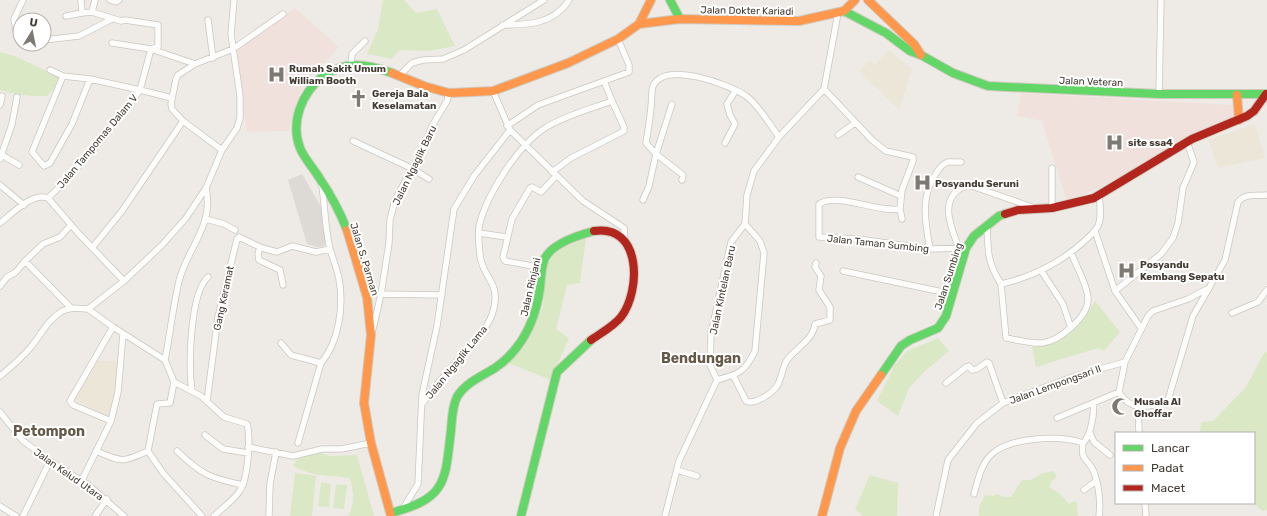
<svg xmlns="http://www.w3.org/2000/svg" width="1267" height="516" viewBox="0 0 1267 516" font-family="Rubik,sans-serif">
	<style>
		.education { fill: #ece6d8 }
		.medical { fill: #f0e1dd }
		.green { fill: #dbe8c5 }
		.parking { fill: #dddad6 }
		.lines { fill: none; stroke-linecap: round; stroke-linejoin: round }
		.street-casing { stroke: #cac7c2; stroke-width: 7 }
		.fast-casing { stroke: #cecabe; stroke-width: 10 }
		.slow-casing { stroke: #cecabe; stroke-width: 10 }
		.jam-casing { stroke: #cecabe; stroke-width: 10 }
		.street { stroke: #fcfcfb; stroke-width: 5.5 }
		.fast { stroke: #63d668; stroke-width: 8 }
		.slow { stroke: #ff974d; stroke-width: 8 }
		.jam { stroke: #b3261e; stroke-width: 8 }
		.labels { text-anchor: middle; stroke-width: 4; stroke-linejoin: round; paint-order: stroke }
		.street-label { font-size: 10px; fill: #423c33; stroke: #fff }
		.poi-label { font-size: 10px; font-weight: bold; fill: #423c33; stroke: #fff; text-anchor: start }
		.district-label { font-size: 14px; font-weight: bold; fill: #655a4a; stroke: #fff }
	</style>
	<rect width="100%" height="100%" fill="#eeebe6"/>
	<!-- education -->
	<path class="education" d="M889,50L912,69L899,110L859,71L870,60L875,64Z
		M1255,124L1265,158L1218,168L1208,140Z
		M97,360L120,362L115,402L110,418L74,399Z"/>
	<!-- medical -->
	<path class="medical" d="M295,8L339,47L303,85L293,112L289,131L247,132L234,53Z
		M1021,93L1234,105L1235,117L1165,150L1099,188L1067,202L1042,121L1017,116Z"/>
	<!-- green -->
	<path class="green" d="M383,0H404L416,13L437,9L455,46L429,51L400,50L391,59L367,54L378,29Z
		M0,52L15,56L59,77L53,90L47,96C30,97 16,95 0,90Z
		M586,238L580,283L567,285L556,329L569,338L551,380L508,363L525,344L543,307L545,266L556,251Z
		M1095,301L1120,332L1104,351L1098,348L1036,367L1032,346L1059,340L1086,315Z
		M938,338L949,351L924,372L909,388L898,416L877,401L894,366L907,351Z
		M1267,352V510L1262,511L1254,503V433H1200L1201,422L1213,421L1246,387L1264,353Z
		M317,452L330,456L357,455L374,516H348C355,503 354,493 350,479C343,476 336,477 329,476C320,476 300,471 293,466L297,459Z
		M1053,471L1056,474L1055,479L1052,481L1049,487L1059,493L1069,504L1074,501L1077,503L1078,516H979V507L985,495L993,496L997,494L1005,497H1011L1022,480H1030L1043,473Z
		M295,473L316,476L312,516H290Z
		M870,475L898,483L897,516H863L855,509Z
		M321,482L331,484L329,507L318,506Z
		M336,484L347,485L344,509L333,508Z"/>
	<!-- parking -->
	<path class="parking" d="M302,174L324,212L326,240L324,246L318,247L307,244L288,180Z"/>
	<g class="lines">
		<defs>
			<path id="street" d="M81,0L82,13L92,12
				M95,0L92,12L121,21L125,20L158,25V47L151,49
				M110,0L116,2L119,0
				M66,16L82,13
				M208,20L213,58
				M503,25C528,25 554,24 569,0
				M20,34L16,31L14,19L23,0
				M44,40L79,36L112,19
				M112,43L151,49L195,64
				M351,65L352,54L365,41
				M50,70L63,76L90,79
				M63,76L32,152L44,166L50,163L72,124L90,79L140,90L151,49
				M399,76L412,63L423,60L443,59L464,50L544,0
				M824,89L872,140L886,151L913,157V161L902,190L900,209
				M493,91L510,130L583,201L624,228L625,240
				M1159,94L1161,0
				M0,105L2,96
				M507,126L538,105L629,72V65L618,39
				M838,135L855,123
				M353,141L411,168L429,179
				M725,143L735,124L730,115L727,104L736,90
				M222,150L183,121L172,109L171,104L176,79L178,75L195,64L233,49L283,14
				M0,154L19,165
				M0,159L12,124L17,97
				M552,172L571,158L624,131V127L612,101
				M858,177L901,196
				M682,180L683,175L656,154L646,143C648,131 650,119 651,107C652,100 651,92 653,86C665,60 731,85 746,96C758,104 770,125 779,137
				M0,185L24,205
				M48,198C82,166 112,128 140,90L172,98
				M48,198L78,233L124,281
				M643,200L649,186L656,154L672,104
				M1052,208V168
				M900,209C877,213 839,192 819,204V237L858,239L930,249L966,248
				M900,209L902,219
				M206,219L224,224L235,230
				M0,223C12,214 32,192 48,198
				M987,225C988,251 987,262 1001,284C1032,277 1057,265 1081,244C1087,239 1094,233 1098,226C1102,217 1100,205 1099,195
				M1095,231L1115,291L1141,328
				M479,233L506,237
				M260,247L258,254L259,260L280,270L283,285
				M92,248L122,211L183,121
				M959,248C950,226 937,194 969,185L1032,207
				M930,249C925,222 920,194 937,172C940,167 943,164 948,162C952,162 957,162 961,162
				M25,261L71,308
				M543,268L505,261L503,257L512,219L530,188L532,187L541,192L556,176
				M843,271L952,294
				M1042,272L1063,304L1071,328
				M1001,284L1006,338C1018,340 1030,344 1042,343C1059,341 1089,317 1088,298C1087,283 1076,267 1071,252
				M0,286L7,277L16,272L25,261L43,244L60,237L71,225
				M1209,288L1188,299L1153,311L1148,316L1125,362L1119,392C1121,397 1128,403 1133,405C1141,407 1163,406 1168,400L1193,316L1225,260L1238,202C1245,193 1256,196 1267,195
				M1115,291L1161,254L1173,238L1178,223L1183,188L1194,162L1187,142
				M381,294L442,295
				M88,309L113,327L165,360L174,382L201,396L224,417L247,424C251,438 248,481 239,492C233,501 222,508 214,516
				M1232,313L1258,302L1267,290
				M373,329L381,294L389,243L390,220L395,200L425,145L432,126L447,101L449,93
				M281,343L291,355L321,363L298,443
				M165,360C170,334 173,307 179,281C188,246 214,227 206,188
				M321,363C339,342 344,306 339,279C337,269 333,259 330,249C325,229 325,207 322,186
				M733,375L746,401C754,405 772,394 777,386C782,378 782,368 787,360C796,348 813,340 815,324L830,320V307L819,290L821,276L815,267L816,263
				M0,376C11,367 21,359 30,348C40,337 47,320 61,312C69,307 78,308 88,309L124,281L162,245L186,218L206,188L222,150L237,128L240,118V96L231,34L234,0
				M717,380C739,374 745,372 755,351L764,253L760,241L745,224
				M946,383L966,367L969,366L972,370L977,369L987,362L989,363L1003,403
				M192,390C188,367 190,293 208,277
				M207,401L218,317L237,239L239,237L262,248L277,252L292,246L316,252L330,249
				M1093,403C1095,414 1090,437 1083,443C1080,463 1089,458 1094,472C1099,487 1101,501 1099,516
				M422,404C431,392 440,380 450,369C465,351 489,331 494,308C500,281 482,277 480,255C479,246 478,236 479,227C485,197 518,145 545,128C564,116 590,109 612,101L604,81
				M1138,405L1139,433
				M0,412L22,440L50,461L87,484L124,516
				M1057,418L1119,392
				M111,421L73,405L70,401L113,327
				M1090,433L1094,442L1110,455
				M205,435L223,449L248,453
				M248,447L293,456L322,449H341L371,443
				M96,451C122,462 122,463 148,451L163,473L202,516
				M148,451L157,404L170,403L174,382
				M177,451C202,475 210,478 243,485
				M677,470L697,476
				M82,480L111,421L118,392L123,334
				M1084,490L1096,481
				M974,494C978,480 981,463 993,453C1013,437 1060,435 1083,443
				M1145,503L1146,516
				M0,506L16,516
				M402,510L418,484L422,395L437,326L454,209L474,176L510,130
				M23,516L50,461
				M95,516L107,499
				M269,516L270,484L276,452
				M665,516L679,461L717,380L710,365L711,334L729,251L731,242L745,224L747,195L754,171L779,137L824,89L838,13
				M936,516L948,460L977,423L1003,403L1075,376L1125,362"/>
			<path id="fast" d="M670,0L680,19
				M844,11L886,33L910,51L921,55L953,73L988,86L1159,94H1267
				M347,230C340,212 331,195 320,179C314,169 304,158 300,148C290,122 302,93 322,77C344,60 368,64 392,73
				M881,375L901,346L910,340L938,328L946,316L966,248L974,236L999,216L1005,214
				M391,513C447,498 445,482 451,430C452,419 452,407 457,397C465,383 482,376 495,368C504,362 511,355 517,347C531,329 537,310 540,288C541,279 541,267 545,258C553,243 579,235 594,231
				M521,516L557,372L591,340"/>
			<path id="slow" d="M868,0L914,44L921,55
				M639,24L680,19L799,21L844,11L855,0
				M392,73L424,86L449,93L493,91L568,63L618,39L639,24L651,0
				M1237,95L1239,120
				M347,230L367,297L371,335L364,403L371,443L391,516
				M822,516L840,448L856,411L881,375"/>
			<path id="jam" d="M1005,214L1018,210L1052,208L1094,198L1192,139L1247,116L1254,111L1266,94
				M591,340C601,333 614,326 621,317C641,291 642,224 594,231"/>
		</defs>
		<!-- street casing -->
		<use href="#street" class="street-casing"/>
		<!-- fast casing -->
		<use href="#fast" class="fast-casing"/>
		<!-- slow casing -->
		<use href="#slow" class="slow-casing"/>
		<!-- jam casing -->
		<use href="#jam" class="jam-casing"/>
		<!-- street -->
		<use href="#street" class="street"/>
		<!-- fast -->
		<use href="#fast" class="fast"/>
		<!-- slow -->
		<use href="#slow" class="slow"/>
		<!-- jam -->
		<use href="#jam" class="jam"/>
	</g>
	<!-- icons -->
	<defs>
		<symbol id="hospital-bare" viewBox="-9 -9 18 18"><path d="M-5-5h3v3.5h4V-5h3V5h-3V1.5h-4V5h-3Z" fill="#7e7972" stroke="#fff" stroke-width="2.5" paint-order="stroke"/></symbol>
		<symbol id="church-bare" viewBox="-9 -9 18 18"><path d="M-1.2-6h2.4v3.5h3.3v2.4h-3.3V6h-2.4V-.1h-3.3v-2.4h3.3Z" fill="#7e7972" stroke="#fff" stroke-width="2.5" paint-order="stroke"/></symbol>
		<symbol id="mosque-bare" viewBox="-9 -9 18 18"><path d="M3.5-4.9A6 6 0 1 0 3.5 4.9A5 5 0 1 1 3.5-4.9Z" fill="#7e7972" stroke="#fff" stroke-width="2.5" paint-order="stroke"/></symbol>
	</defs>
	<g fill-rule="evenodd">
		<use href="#hospital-bare" x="264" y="62" width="25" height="25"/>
		<use href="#church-bare" x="346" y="86" width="25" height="25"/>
		<use href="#hospital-bare" x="1102" y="130" width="25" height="25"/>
		<use href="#hospital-bare" x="910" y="170" width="25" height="25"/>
		<use href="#hospital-bare" x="1114" y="258" width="25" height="25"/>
		<use href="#mosque-bare" x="1108" y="394" width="25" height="25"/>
	</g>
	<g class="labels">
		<!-- street labels -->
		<g class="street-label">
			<text transform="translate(747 10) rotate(1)" y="4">Jalan Dokter Kariadi</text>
			<text transform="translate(1091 81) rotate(2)" y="4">Jalan Veteran</text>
			<text transform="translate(97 141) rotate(-50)" y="4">Jalan Tampomas Dalam V</text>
			<text transform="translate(414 165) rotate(-64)" y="4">Jalan Ngaglik Baru</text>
			<text transform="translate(878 243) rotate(6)" y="4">Jalan Taman Sumbing</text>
			<text transform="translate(365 259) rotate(73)" y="4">Jalan S. Parman</text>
			<text transform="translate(948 276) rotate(-72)" y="4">Jalan Sumbing</text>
			<text transform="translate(530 287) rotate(-77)" y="4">Jalan Rinjani</text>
			<text transform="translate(722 290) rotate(-78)" y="4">Jalan Kintelan Baru</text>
			<text transform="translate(223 298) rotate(-78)" y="4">Gang Keramat</text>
			<text transform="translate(456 362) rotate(-51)" y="4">Jalan Ngaglik Lama</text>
			<text transform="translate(1055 384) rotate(-20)" y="4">Jalan Lempongsari II</text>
			<text transform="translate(69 474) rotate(35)" y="4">Jalan Kelud Utara</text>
		</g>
		<!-- poi labels -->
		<g class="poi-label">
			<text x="289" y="72">Rumah Sakit Umum<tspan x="289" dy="12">William Booth</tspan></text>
			<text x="372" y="97">Gereja Bala<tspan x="372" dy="12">Keselamatan</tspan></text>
			<text x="1128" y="146">site ssa4</text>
			<text x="935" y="187">Posyandu Seruni</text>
			<text x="1140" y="268">Posyandu<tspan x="1140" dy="12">Kembang Sepatu</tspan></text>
			<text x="1134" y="405">Musala Al<tspan x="1134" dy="12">Ghoffar</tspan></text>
		</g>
		<!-- district labels -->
		<g class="district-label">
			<text x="701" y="363">Bendungan</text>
			<text x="49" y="436">Petompon</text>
		</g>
	</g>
	<!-- legend -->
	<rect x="1115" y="432" width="140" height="72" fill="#ffffff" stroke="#b3b1ad"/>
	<rect x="1123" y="445" width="20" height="6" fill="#63d668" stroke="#b3b1ad"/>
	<text x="1151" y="452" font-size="12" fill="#423c33">Lancar</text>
	<rect x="1123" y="465" width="20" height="6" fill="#ff974d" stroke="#b3b1ad"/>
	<text x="1151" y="472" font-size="12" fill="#423c33">Padat</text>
	<rect x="1123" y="485" width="20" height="6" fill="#b3261e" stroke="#b3b1ad"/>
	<text x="1151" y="492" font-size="12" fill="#423c33">Macet</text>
	<!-- north arrow -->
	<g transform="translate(32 32) rotate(10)"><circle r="19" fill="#ffffff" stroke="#b3b1ad"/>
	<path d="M0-3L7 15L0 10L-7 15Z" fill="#7e7972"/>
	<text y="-6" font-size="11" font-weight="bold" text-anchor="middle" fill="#423c33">U</text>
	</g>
</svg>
